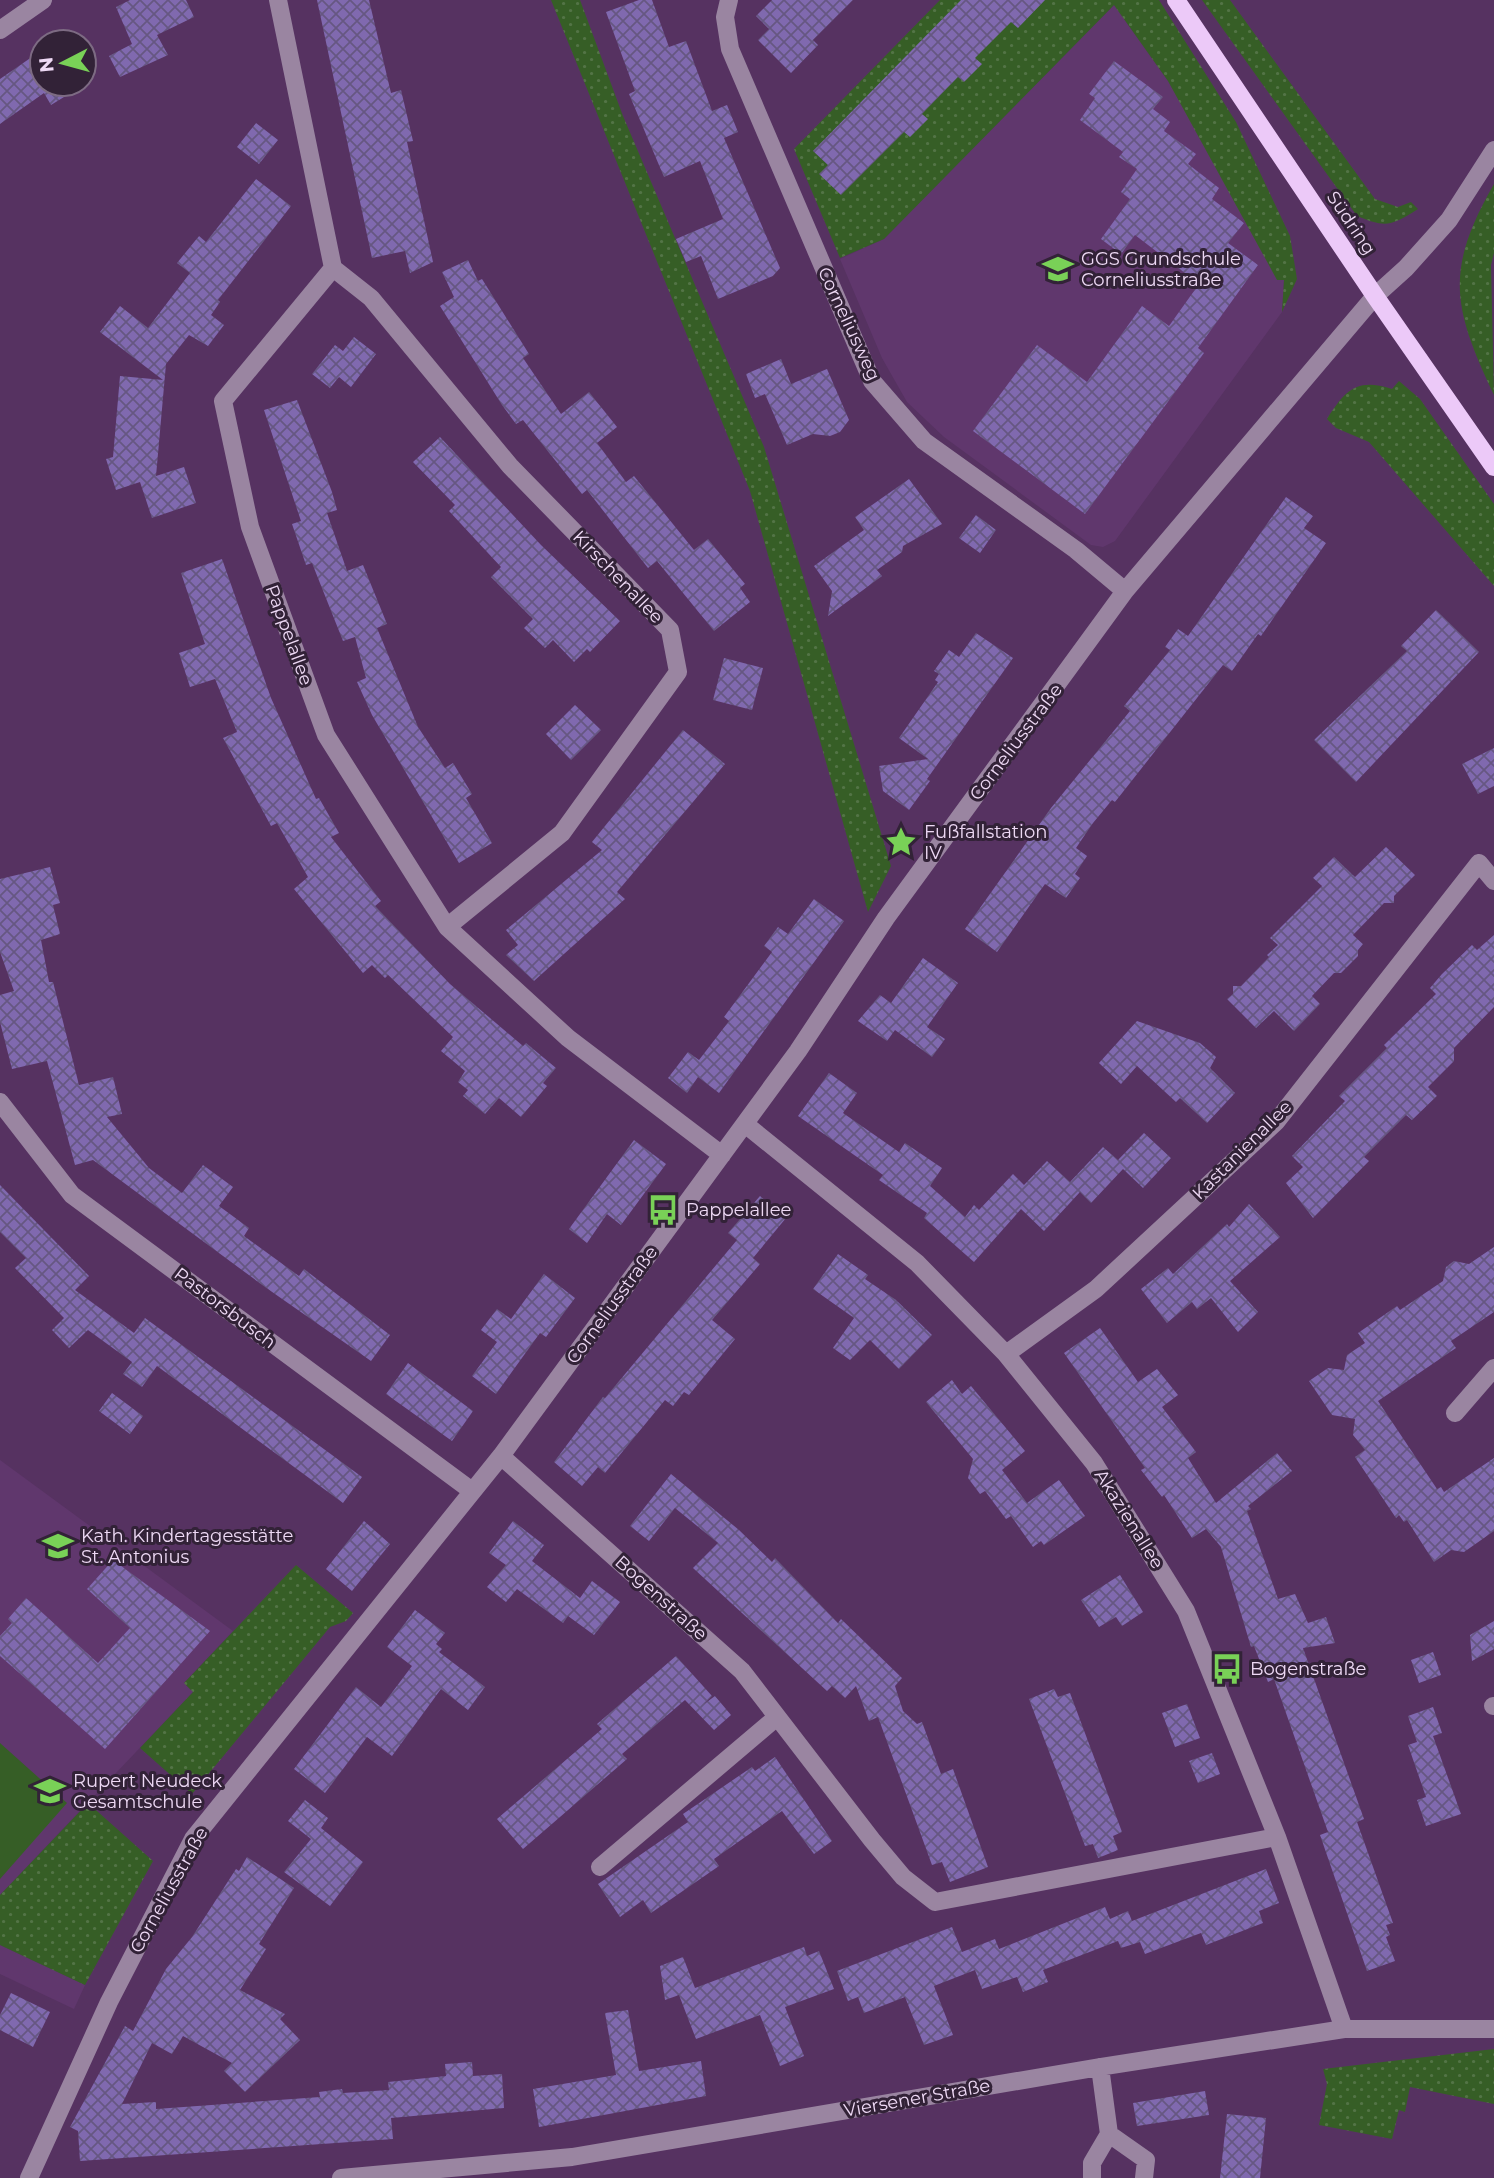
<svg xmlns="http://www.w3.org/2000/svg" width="1494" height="2178" viewBox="0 0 1494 2178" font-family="Montserrat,sans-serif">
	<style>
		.built { fill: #60376d }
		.green { fill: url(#green-dots) }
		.pitch { fill: #365e26 }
		.building { fill: url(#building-cross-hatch) }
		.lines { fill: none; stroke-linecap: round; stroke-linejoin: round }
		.minor { stroke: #9a85a1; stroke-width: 18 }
		.major { stroke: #ecc9f8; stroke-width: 18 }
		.labels { text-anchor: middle; stroke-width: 6; stroke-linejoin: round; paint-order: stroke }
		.street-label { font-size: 18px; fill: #eed9f5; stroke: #322237 }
		.poi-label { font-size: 18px; fill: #eed9f5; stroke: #322237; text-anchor: start }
	</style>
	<defs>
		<pattern id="green-dots" width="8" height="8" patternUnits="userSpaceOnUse" patternTransform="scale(1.75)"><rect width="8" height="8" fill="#365e26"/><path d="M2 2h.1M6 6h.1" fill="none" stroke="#537446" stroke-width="1.8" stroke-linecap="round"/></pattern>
		<pattern id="building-cross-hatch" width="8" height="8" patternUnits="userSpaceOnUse" patternTransform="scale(1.75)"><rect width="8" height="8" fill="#8069af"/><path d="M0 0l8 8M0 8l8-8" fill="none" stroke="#665782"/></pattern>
	</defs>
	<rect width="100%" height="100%" fill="#563261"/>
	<!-- built -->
	<path class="built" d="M1114,5L1168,81L1284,280L1282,312L1115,541L1103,547L1091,545L944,437L907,402L882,358L840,259L884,239Z
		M0,1460L233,1631L184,1683L193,1692L0,1895Z
		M0,1945L85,1985L74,2009L0,1974Z"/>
	<!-- green -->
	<path class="green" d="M551,0H580L623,116L764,447L891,866L868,912L750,491Z
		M940,0H1159L1236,122L1290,236L1297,279L1282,312L1284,280H1277L1168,81L1114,5L884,239L840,258L794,149Z
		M1202,0H1230L1375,199L1398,207L1411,202L1418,209C1391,226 1386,228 1357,216Z
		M1494,184V253L1491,265L1494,395C1453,308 1444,271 1494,184Z
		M1399,381L1420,399L1494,504V586L1369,442L1336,428L1327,419C1346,389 1357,378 1392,389Z
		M296,1565L353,1613L346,1621L330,1627L192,1794L140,1748L193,1692L184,1683Z
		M88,1803L153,1861L85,1985L0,1945V1895Z
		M1494,2049V2104L1410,2087L1405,2112L1399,2110L1392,2139L1319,2125L1327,2084L1323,2069Z"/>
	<!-- pitch -->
	<path class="pitch" d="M0,1743L67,1803L0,1879Z"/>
	<!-- building -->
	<path class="building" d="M130,0H186L194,17L157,35L168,55L120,77L109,56L132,44L116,7Z
		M317,0H369L391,93L401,90L413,141L407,142L433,262L410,273L405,251L372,258Z
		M639,0H652L669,47L686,41L712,111L727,105L738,132L724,138L780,268L773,276L718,299L701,256L686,262L676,239L723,219L700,161L664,177L629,94L635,91L606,12Z
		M772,0H853L813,40L818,45L791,73L758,40L769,29L756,16Z
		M961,0H1045L1018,28L1011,22L975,58L982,64L964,82L958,77L922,114L928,119L910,137L904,132L841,195L819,174L828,165L813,151Z
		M71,30L79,42H54Z
		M42,50V84H74L77,89L51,105L44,93L0,124V79Z
		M1114,61L1163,97L1153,109L1170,122L1164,131L1196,154L1188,164L1219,188L1212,199L1244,223L1228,243L1258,265L1198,348L1204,353L1085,514L973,431L1037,345L1087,382L1142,306L1169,326L1199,284L1135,235L1121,254L1101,239L1130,199L1121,192L1137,169L1119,157L1123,152L1080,120L1095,98L1089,94Z
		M256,123L278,140L259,164L237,147Z
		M256,179L291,206L218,300L220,302L211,315L224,325L208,346L189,335L166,364L156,476L184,467L196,503L152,518L140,482L116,490L106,459L113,457L120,376L163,380L100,332L120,306L148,328L190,273L177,263L199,236L206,242Z
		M468,260L478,281L482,279L529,354L523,358L561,414L589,392L617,427L597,443L626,482L634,476L694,550L708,539L745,584L740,588L750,602L714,631L657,561L648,568L587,490L582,494L523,420L516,424L502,405L440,306L454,297L442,272Z
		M354,337L376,354L351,387L339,377L330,388L312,374L335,345L343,351Z
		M781,359L791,384L827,369L849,420L840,432L830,436L813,434L787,445L765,394L755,398L746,374Z
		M297,400L332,492L337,510L327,513L347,571L363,565L387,624L377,628L418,727L445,768L453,763L472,794L466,798L492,843L459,863L372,715L357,682L366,678L355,637L343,641L312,563L306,565L292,524L301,521L264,410Z
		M440,437L541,545L620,621L590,652L587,649L574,662L553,640L545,648L524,628L533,619L491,577L501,567L449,511L455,505L413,462Z
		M909,479L942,524L903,546L902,552L877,570L882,576L828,616L832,591L814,566L864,530L855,517Z
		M1286,497L1313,516L1304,528L1326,543L1261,636L1258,634L1232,671L1223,665L1115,802L1112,800L1093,823L1076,848L1087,856L1075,874L1080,878L1066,898L1045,884L997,952L965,929L1051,808L1130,711L1124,706L1170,650L1165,647L1178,629L1188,636Z
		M976,515L996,530L980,553L959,538Z
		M222,559L271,698L316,799L319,798L339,833L331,837L381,901L375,906L450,984L523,1046L526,1043L556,1068L543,1083L547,1086L521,1117L499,1098L485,1114L463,1096L468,1090L458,1082L465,1071L441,1051L453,1037L388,975L385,978L372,965L363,973L294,889L308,877L277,823L271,826L223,738L237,732L215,679L190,687L179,653L205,644L181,573Z
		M1436,610L1479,652L1356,782L1314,740L1407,651L1401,646Z
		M976,633L1013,658L927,779L930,781L909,810L883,791L879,766L928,759L899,738L938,682L935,680L939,674L934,671L949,650L959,657Z
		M724,658L763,668L752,710L713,700Z
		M575,705L601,730L571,760L546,734Z
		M683,730L725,764L617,892L625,899L534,981L506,955L518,945L506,930L602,850L592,842Z
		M1494,748V786L1478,794L1462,764Z
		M1386,847L1415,875L1394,896V903H1384L1353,935L1363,944L1358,950V956L1341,973H1334L1312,996L1320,1004L1294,1031L1274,1011L1256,1028L1227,999L1233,994V986H1241L1269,957L1267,955L1278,945L1270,938L1322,886L1313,878L1334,857L1355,877Z
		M50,867L60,903L53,905L60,934L41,940L49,982H53L79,1085L113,1077L122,1114L107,1117L149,1168L182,1193L203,1165L233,1187L219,1206L249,1228L244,1236L299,1276L304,1269L390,1335L371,1361L265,1287L93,1160L75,1165L47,1061L12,1069L0,1022V995L14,991L0,952V879Z
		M814,899L844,921L719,1093L698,1077L687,1093L668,1078L688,1052L699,1060L729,1021L724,1017L772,952L764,946L778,927L788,934Z
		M1494,935V1007L1454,1048V1061L1428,1087L1437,1096L1412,1120L1406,1115L1364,1157L1369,1161L1313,1218L1286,1183L1303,1167L1292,1156L1345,1101L1339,1096L1387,1048L1384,1045L1436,994L1430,988L1442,974L1472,945L1477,950Z
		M923,958L958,983L927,1027L945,1039L932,1057L895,1030L887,1041L858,1021L880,995L891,1003Z
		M1137,1021L1200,1043L1216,1057L1210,1068L1235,1093L1207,1123L1180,1098L1176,1102L1137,1066L1121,1084L1099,1063Z
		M829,1073L857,1093L843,1113L899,1152L905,1143L942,1168L930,1186L965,1217L974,1205L979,1210L1013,1174L1024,1185L1047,1161L1070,1182L1103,1147L1118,1160L1144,1133L1171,1158L1143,1188L1123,1169L1091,1203L1080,1192L1044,1231L1021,1209L974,1262L924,1218L927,1213L879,1180L883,1175L798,1116Z
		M634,1140L666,1164L621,1225L607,1214L587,1243L569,1229Z
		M0,1185L89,1276L75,1290L134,1333L145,1318L362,1477L343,1503L157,1366L142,1387L123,1374L132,1362L88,1330L69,1348L52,1330L64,1318L15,1268L26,1258L0,1232Z
		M760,1196L786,1218L753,1258L760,1264L712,1320L735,1339L689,1395L684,1392L673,1406L665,1400L605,1473L598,1467L582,1486L554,1462L603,1397L605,1398L737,1240L728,1233Z
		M1249,1204L1280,1237L1230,1281L1258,1312L1238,1332L1211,1298L1197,1309L1192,1302L1167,1323L1141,1289L1168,1268L1173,1274L1227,1224L1229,1227Z
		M1494,1247V1312L1451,1341L1456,1348L1378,1401L1437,1489L1441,1487L1444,1492L1494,1458V1531L1464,1552L1451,1550L1434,1562L1407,1520L1404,1522L1399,1515L1396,1518L1355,1457L1365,1450L1353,1435L1355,1419L1332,1415L1309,1381L1328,1368L1344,1370L1347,1355L1365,1343L1358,1333L1397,1306L1400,1310L1443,1281L1446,1267L1454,1261L1469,1264Z
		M838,1254L868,1275L865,1279L896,1300L932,1335L899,1369L870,1340L850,1360L833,1348L854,1318L813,1289Z
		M544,1274L575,1298L546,1337L540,1333L496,1394L472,1376L497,1342L481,1330L497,1309L511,1319Z
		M1100,1328L1138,1382L1157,1369L1178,1395L1162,1407L1196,1452L1188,1458L1216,1503L1277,1453L1292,1471L1248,1506L1251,1509L1247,1511L1278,1599L1295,1594L1308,1623L1326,1617L1335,1643L1303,1648L1364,1819L1357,1822L1393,1923L1386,1925L1390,1935L1386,1937L1395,1961L1367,1971L1320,1835L1328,1832L1274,1679L1268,1682L1254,1646L1251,1647L1221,1547L1206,1529L1192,1538L1164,1495L1162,1497L1141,1470L1145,1468L1064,1353Z
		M408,1363L473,1411L452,1441L386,1394Z
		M952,1380L962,1394L971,1386L1025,1451L1002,1470L1027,1503L1059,1480L1085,1516L1044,1545L1041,1541L1033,1547L1011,1516L1006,1519L985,1491L980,1494L968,1478L973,1459L926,1402Z
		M112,1393L143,1416L130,1434L99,1411Z
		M671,1474L739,1530L772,1562L775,1558L838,1623L841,1619L902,1678L895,1686L903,1711L917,1724L922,1722L941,1774L953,1769L988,1867L950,1882L942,1862L932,1865L878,1717L869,1721L856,1686L845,1698L832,1686L827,1691L693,1568L718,1543L675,1508L649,1541L630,1526Z
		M364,1521L390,1544L352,1591L326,1569Z
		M513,1521L544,1545L532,1561L580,1598L592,1581L620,1602L594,1635L568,1616L563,1623L517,1589L506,1602L487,1587L506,1565L489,1553Z
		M113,1560L210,1631L105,1749L0,1656V1636L12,1623L8,1619L26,1598L98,1663L130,1628L87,1589Z
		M1120,1575L1143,1612L1122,1626L1116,1617L1099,1627L1081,1600Z
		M415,1610L445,1633L436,1644L442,1649L439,1652L485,1687L468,1710L441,1689L392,1756L367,1737L325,1793L294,1769L356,1687L381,1707L412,1666L387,1647Z
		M1494,1621V1649L1472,1661L1470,1635Z
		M1433,1652L1441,1675L1419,1683L1411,1660Z
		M676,1656L712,1696L704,1704L715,1696L731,1715L714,1730L685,1700L622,1754L627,1759L523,1849L497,1819L602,1729L597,1724Z
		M1054,1689L1058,1697L1070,1693L1122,1832L1113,1836L1118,1850L1098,1858L1093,1844L1085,1846L1029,1699Z
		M1187,1704L1200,1738L1175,1747L1162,1713Z
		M1433,1707L1442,1733L1433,1736L1461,1814L1426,1826L1417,1800L1426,1797L1408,1745L1417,1742L1408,1716Z
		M1212,1753L1220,1774L1198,1783L1189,1761Z
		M775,1757L832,1841L814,1854L782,1811L714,1859L719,1866L651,1913L643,1900L620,1917L598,1884L688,1822L683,1814L752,1767L755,1771Z
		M305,1800L328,1818L321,1828L363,1862L330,1906L284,1872L311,1839L288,1821Z
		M247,1857L294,1888L259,1944L266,1949L240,1990L285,2014L280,2019L300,2040L245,2092L224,2071L232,2063L183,2036L172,2054L152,2043L122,2104L156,2102V2109L320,2097L319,2092L342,2089L343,2093L389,2090L388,2082L446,2076L445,2064L472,2062L473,2076L502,2074L504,2108L391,2118L393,2139L80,2161L78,2131L70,2127L125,2026L133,2031L166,1969L192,1937L236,1869L239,1871Z
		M1266,1869L1279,1903L1259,1911L1263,1923L1206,1945L1201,1933L1145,1954L1140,1942L1121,1948L1118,1941L1043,1970L1048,1982L1023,1992L1017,1977L982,1989L975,1970L934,1986L953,2035L924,2045L905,1997L864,2013L858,1997L848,2001L837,1971L952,1927L962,1952L995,1939L999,1949L1105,1907L1110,1919L1128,1911L1132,1921Z
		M804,1947L807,1956L819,1951L834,1989L785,2007L804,2056L780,2066L760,2015L696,2039L679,1995L665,2000L660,1966L683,1957L695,1988Z
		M11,1993L50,2012L33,2047L0,2030V2015Z
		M628,2010L639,2071L701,2061L706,2096L539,2127L533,2089L616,2075L605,2013Z
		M1205,2091L1209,2115L1137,2126L1133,2103Z
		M1227,2114L1266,2118L1260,2178H1220Z"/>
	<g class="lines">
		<!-- minor -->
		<path class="minor" d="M278,0L333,268L223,401L250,527L326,735L447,927L568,1038L722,1155
			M729,0L725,17L730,49L872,381L924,441L1076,550L1125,591
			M0,30L43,0
			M333,268L371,298L510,466L670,630L678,672L562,833L447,927
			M0,1102L72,1195L472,1491
			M745,1124L917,1263L1006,1354L1094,1463L1186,1611L1277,1837L1344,2029
			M1006,1354L1096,1289L1276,1122L1479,863L1494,881
			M1455,1413L1494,1368
			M501,1456L742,1671L872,1840L903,1877L935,1902L1277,1837
			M1493,1706H1494
			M600,1867L777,1717
			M1109,2134L1146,2160L1144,2178
			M29,2178L109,2002L193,1839L501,1456L798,1051L886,918L1125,591L1375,296L1406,268L1449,220L1494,150
			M341,2178L572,2157L1100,2067L1344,2029H1494
			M1092,2178V2163L1109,2134L1100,2067"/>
		<!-- major -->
		<path class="major" d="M1176,0L1375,296L1494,467"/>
	</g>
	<!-- icons -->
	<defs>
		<symbol id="school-bare" viewBox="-9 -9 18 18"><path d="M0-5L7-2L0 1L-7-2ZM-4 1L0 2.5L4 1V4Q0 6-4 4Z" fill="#79d157" stroke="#322237" stroke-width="2.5" paint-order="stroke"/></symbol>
		<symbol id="sight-bare" viewBox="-9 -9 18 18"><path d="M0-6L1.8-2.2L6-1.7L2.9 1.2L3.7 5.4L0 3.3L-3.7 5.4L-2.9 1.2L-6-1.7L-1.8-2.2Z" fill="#79d157" stroke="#322237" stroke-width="2.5" paint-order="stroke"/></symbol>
		<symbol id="bus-bare" viewBox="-9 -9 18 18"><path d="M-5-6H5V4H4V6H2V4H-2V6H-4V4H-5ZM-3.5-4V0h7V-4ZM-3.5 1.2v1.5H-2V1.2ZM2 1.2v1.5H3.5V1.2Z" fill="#79d157" stroke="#322237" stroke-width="2.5" paint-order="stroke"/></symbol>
	</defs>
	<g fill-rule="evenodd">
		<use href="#school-bare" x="1036" y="247" width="44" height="44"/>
		<use href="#sight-bare" x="879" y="820" width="44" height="44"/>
		<use href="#bus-bare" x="641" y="1188" width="44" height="44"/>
		<use href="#school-bare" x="36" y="1524" width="44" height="44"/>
		<use href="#bus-bare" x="1205" y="1647" width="44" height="44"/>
		<use href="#school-bare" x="28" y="1769" width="44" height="44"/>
	</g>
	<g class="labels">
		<!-- street labels -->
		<g class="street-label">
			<text transform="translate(1351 223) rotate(56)" y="6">Südring</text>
			<text transform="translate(849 324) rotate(65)" y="6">Corneliusweg</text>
			<text transform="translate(618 577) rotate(46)" y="6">Kirschenallee</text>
			<text transform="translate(289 635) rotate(70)" y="6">Pappelallee</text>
			<text transform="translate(1016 742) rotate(-53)" y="6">Corneliusstraße</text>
			<text transform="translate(1242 1150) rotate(-45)" y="6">Kastanienallee</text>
			<text transform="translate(612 1305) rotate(-54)" y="6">Corneliusstraße</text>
			<text transform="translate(225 1308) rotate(37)" y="6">Pastorsbusch</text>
			<text transform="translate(1129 1519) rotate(58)" y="6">Akazienallee</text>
			<text transform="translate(661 1598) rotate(42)" y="6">Bogenstraße</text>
			<text transform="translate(169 1890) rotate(-61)" y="6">Corneliusstraße</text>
			<text transform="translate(917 2098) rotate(-10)" y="6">Viersener Straße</text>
		</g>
		<!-- poi labels -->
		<g class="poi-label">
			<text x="1081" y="265">GGS Grundschule<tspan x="1081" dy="21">Corneliusstraße</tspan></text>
			<text x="924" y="838">Fußfallstation<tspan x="924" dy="21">IV</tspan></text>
			<text x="686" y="1216">Pappelallee</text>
			<text x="81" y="1542">Kath. Kindertagesstätte<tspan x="81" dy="21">St. Antonius</tspan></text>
			<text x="1250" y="1675">Bogenstraße</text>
			<text x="73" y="1787">Rupert Neudeck<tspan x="73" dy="21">Gesamtschule</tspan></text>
		</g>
	</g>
	<!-- north arrow -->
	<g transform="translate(63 63) rotate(264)"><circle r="33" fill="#322237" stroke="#7d6b83" stroke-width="2"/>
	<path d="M0-5L12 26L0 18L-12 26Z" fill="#79d157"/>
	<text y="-10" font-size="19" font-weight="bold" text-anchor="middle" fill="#eed9f5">N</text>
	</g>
</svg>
